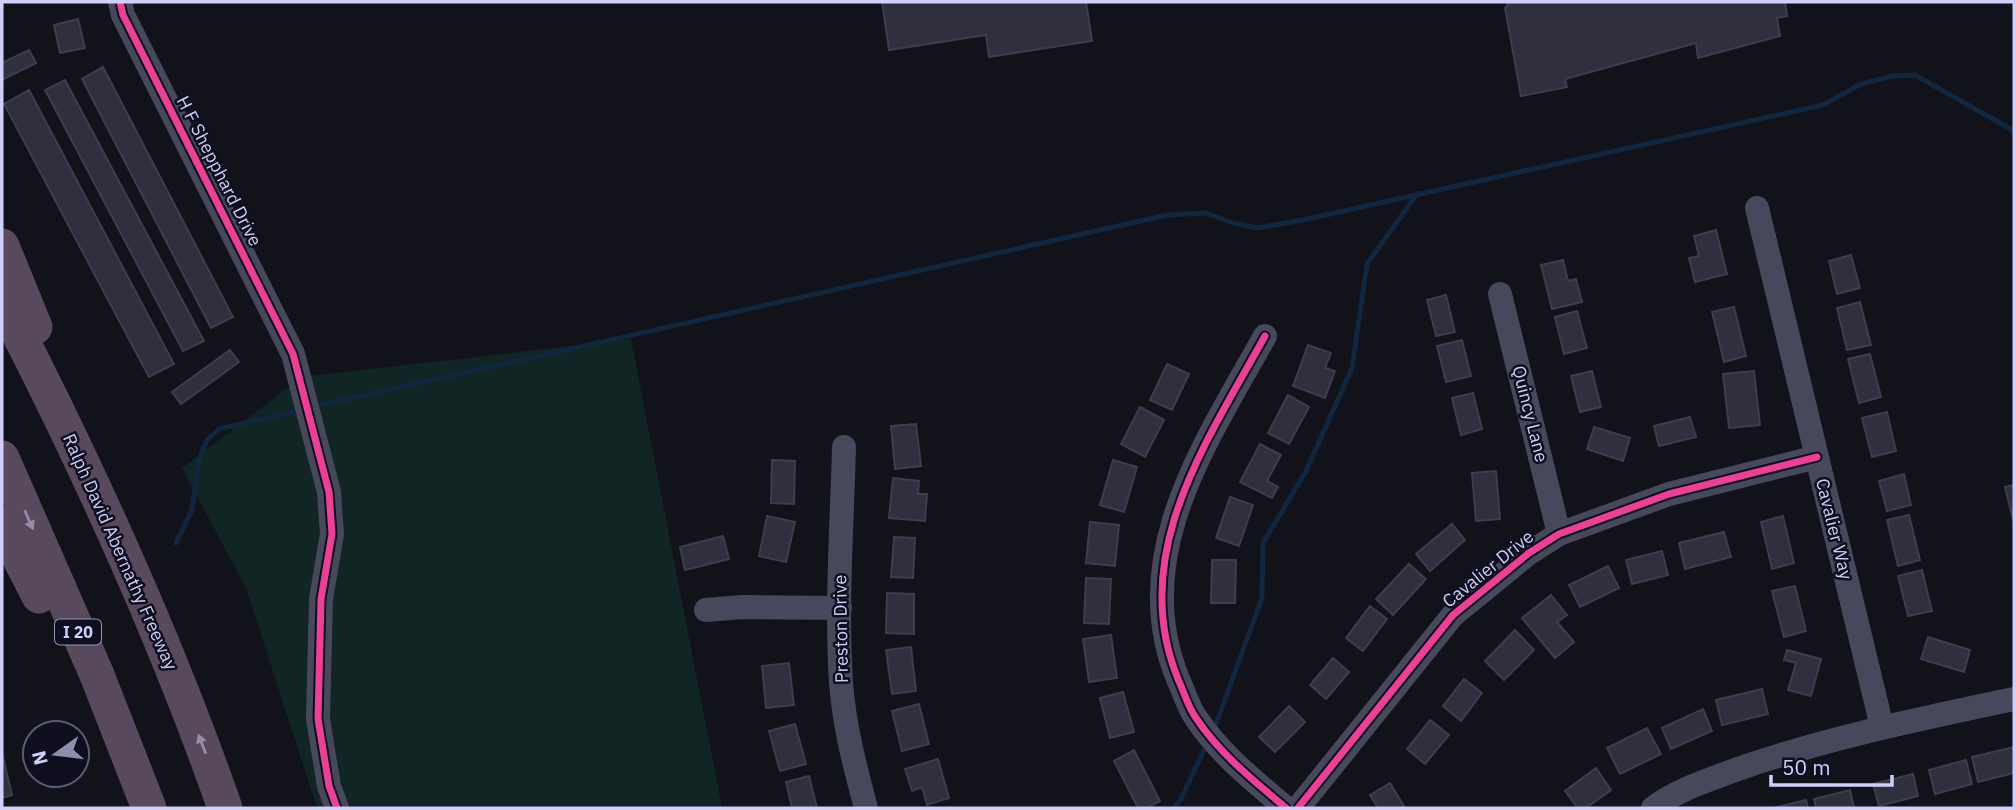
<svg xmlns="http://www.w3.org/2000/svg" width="2016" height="810" viewBox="0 0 2016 810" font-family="'IBM Plex Sans',sans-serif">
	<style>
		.green { fill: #112524 }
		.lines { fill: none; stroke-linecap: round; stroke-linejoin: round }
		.stream { stroke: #112740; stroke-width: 5 }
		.building { fill: #302f3d; stroke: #3e3c4d; stroke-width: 2 }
		.minor { stroke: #47485b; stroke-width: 24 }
		.highway { stroke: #59495d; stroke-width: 35 }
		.cycleway-casing { stroke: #0f0e1e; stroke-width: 11 }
		.cycleway { stroke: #ea4096; stroke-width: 7 }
		.oneway { fill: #948cac }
		.labels { text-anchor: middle; stroke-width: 5; stroke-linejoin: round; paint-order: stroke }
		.shield { fill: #0f0e1e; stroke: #9695b9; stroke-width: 2 }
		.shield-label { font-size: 16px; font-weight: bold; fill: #d0cffb }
		.street-label { font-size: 18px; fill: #d0cffb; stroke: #0f0e1e }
	</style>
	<rect width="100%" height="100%" fill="#12121a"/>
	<!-- green -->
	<path class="green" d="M631,339L722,808H317L246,588L182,468L302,377Z"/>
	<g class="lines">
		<!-- stream -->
		<path class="stream" d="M321,405L1167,215L1206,213L1233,223L1257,228L1303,220L1823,105L1861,84L1893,76L1915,75L2014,131
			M176,543L192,510L199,459L207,440L219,429L293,412
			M1216,724L1262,598L1263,543L1306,471L1352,368L1367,264L1417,194
			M1173,808L1180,801L1204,750"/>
	</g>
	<!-- building -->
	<path class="building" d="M882,2H1086L1092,41L989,57L986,35L889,50Z
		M1510,2H1785L1787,16L1777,18L1780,36L1698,58L1696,43L1565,79L1567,87L1521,96L1505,8Z
		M78,19L85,48L60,53L54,25Z
		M29,50L36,63L2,80V63Z
		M103,67L233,317L211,328L82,79Z
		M65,80L204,341L183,351L45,90Z
		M29,90L174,364L149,377L4,104Z
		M1716,230L1727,274L1695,282L1689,258L1699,256L1694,236Z
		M1851,255L1860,288L1837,294L1829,261Z
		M1563,260L1568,281L1576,279L1582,302L1552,309L1541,265Z
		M1446,295L1455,332L1436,336L1427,300Z
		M1860,302L1871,345L1847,350L1837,308Z
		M1734,307L1746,356L1724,362L1712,312Z
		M1577,311L1587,348L1564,354L1555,317Z
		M1462,340L1471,376L1446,382L1437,346Z
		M1308,345L1331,353L1325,368L1335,371L1325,398L1293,386Z
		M230,350L239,362L181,404L172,392Z
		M1870,354L1881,397L1859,403L1848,359Z
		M1167,364L1189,374L1172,410L1150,400Z
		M1592,371L1601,407L1580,412L1571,376Z
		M1754,371L1760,425L1729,428L1723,374Z
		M1473,393L1482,429L1461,435L1452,398Z
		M1288,395L1309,407L1289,444L1268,433Z
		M1140,407L1164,420L1145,457L1121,444Z
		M1887,412L1896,451L1872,457L1862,418Z
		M1690,417L1696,437L1659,446L1654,426Z
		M916,424L921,466L895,469L891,426Z
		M1594,427L1630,438L1623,461L1587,449Z
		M1260,444L1281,455L1267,481L1278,487L1272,498L1240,482Z
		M772,460L795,461L794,504L771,503Z
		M1113,460L1137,467L1124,512L1100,505Z
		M1496,471L1500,519L1476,521L1472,473Z
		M1904,474L1911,505L1887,511L1879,481Z
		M893,478L919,481L918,494H927L925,521L889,518Z
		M2014,485V523L2005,487Z
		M1230,497L1253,505L1239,546L1216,538Z
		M1909,515L1920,560L1898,566L1887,520Z
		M767,516L795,522L786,562L759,556Z
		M1783,516L1794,563L1772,569L1761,522Z
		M1090,522L1119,525L1115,566L1086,563Z
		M1452,524L1465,540L1430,571L1416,554Z
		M1724,532L1731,557L1685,569L1679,543Z
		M723,536L729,559L685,570L680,547Z
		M894,537L915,538L913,578L891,577Z
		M1662,551L1668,575L1632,584L1626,560Z
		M1212,560H1236L1235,603H1211Z
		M1409,564L1426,579L1393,615L1376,599Z
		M1608,566L1619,588L1580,607L1569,585Z
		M1922,570L1932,611L1908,616L1898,576Z
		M1086,578L1111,579L1109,624L1084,623Z
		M1795,586L1806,631L1784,637L1772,591Z
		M887,593L914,594V634L886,633Z
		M1551,595L1567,615L1557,622L1574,642L1555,658L1522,618Z
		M1370,606L1387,619L1363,651L1346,638Z
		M1515,630L1534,650L1504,680L1485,661Z
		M1111,635L1117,678L1089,682L1083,639Z
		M1928,637L1970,650L1964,672L1921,659Z
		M911,647L916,691L892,694L886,650Z
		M1787,650L1821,659L1811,696L1788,690L1796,663L1784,660Z
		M1333,658L1349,672L1326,699L1310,685Z
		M789,663L794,705L766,708L762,666Z
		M1464,679L1482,693L1461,721L1443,706Z
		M1762,689L1768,714L1722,725L1716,700Z
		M1123,692L1134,732L1110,738L1100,698Z
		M919,704L929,744L902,751L892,711Z
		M1289,706L1305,722L1275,752L1259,737Z
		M1703,709L1712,731L1671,749L1662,728Z
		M1430,720L1449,735L1425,764L1407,749Z
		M795,724L806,764L780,771L769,731Z
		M1647,728L1661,754L1620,774L1607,748Z
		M2014,747V773L1978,782L1972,757Z
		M1134,750L1160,801L1146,808H1138L1114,761Z
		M2,753L12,795L2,798Z
		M938,759L949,798L927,805L922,787L912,791L905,769Z
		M1966,760L1972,784L1935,794L1929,770Z
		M1596,768L1611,790L1586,808H1578L1565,791Z
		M1913,774L1918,796L1879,806L1873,784Z
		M809,776L817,808H792L786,782Z
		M1390,783L1405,808H1378L1370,795Z
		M1850,790L1854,808H1816L1814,799Z
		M1806,800L1808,808H1773Z"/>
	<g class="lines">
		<!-- minor -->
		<path class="minor" d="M120,2L123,15L293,354L329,492L332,534L321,599L318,719L329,786L337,808
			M1757,208L1882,727
			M1500,294L1559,534
			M1265,336C1207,441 1127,555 1178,679C1184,692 1188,707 1196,718C1220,754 1253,780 1286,808
			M844,447C842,525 836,604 841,682C844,725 855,767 866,808
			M706,610L742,607L840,608
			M1298,808L1453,615L1529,553L1559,534L1669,494L1817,457
			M1653,808C1677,790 1708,780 1735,770C1826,738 1920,719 2014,699"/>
		<!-- highway -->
		<path class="highway" d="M2,246L35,327
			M2,301C87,465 164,634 225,808
			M2,458L97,675L149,808
			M2,524L39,596"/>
		<defs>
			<path id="cycleway" d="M120,2L123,15L293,354L329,492L332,534L321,599L318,719L329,786L337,808
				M1265,336C1207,441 1127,555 1178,679C1184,692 1188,707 1196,718C1220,754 1253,780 1286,808
				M1298,808L1453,615L1529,553L1559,534L1669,494L1817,457"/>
		</defs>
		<!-- cycleway casing -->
		<use href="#cycleway" class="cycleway-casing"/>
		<!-- cycleway -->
		<use href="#cycleway" class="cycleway"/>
	</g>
	<!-- one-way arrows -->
	<defs><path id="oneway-solid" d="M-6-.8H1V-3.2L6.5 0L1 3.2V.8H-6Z" transform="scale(1.75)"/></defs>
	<g class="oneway">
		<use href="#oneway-solid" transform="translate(29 520) rotate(66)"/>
		<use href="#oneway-solid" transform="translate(202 744) rotate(-111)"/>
	</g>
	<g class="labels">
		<!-- shield labels -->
		<rect class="shield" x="55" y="619.5" width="46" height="25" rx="5"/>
		<g class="shield-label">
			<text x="78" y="638">I 20</text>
		</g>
		<!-- street labels -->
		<g class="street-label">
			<text transform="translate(219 171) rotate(63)" y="6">H F Shepphard Drive</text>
			<text transform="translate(1530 414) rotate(76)" y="6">Quincy Lane</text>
			<text transform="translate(1834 529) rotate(76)" y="6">Cavalier Way</text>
			<text transform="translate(120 552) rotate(66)" y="6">Ralph David Abernathy Freeway</text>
			<text transform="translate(1488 569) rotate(-39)" y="6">Cavalier Drive</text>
			<text transform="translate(841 629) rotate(-91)" y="6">Preston Drive</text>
		</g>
	</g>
	<!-- border -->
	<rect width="2016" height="810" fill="none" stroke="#d0cffb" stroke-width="7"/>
	<!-- north arrow -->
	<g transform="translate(56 754) rotate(256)"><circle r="33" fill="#0f0e1e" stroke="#5c5b76" stroke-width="2"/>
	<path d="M0-5L12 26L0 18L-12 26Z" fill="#8e8dac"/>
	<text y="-10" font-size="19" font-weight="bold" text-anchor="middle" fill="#d0cffb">N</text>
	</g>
	<!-- scale -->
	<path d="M1771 775v10h121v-10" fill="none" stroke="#d0cffb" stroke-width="3.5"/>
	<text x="1782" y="775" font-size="21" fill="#d0cffb" stroke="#0f0e1e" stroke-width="5" paint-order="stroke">50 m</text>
</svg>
